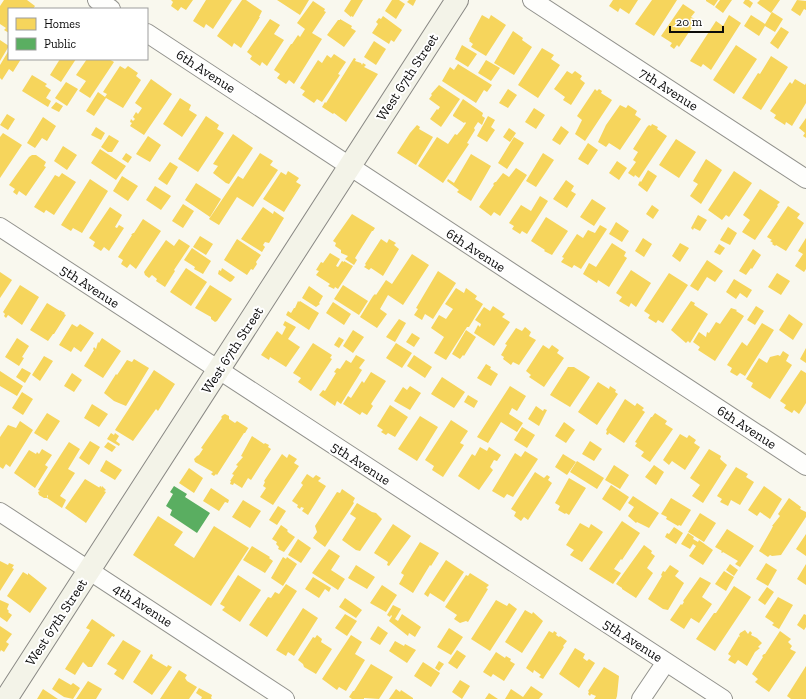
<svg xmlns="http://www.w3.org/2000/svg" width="806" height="699" viewBox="0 0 806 699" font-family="'Zilla Slab',serif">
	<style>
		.homes { fill: #f6d55c }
		.public { fill: #5aae61 }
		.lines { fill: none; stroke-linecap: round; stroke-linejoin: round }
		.street-casing { stroke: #92928d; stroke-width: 20 }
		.secondary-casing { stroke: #898884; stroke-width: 24 }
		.street { stroke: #fefefc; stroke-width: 18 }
		.secondary { stroke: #f3f3e8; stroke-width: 22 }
		.labels { text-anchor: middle; stroke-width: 4; stroke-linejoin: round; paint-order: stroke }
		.street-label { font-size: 14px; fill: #0b0b0b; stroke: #fff }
	</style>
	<rect width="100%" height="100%" fill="#f9f8ee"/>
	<!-- homes -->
	<path class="homes" d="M4,0H27L35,6L33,9H9V33L4,30L6,28L0,24V6Z
		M171,0H193L186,10L181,7L178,11L171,6L173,2Z
		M206,0H232L213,29L206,24L204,28L193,21Z
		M242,0H246L262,11L259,17H260L241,48L234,43L232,47L217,36Z
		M277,0H309L300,15Z
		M351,0H363L353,17L351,16V17L344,11Z
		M392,0H399L405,4L396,19L385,11Z
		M409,0H416L413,6L407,2Z
		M613,0H638L629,14L620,8L618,12L609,6Z
		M652,0H677L654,36L635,24Z
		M706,0H718L714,6L706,1Z
		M720,0H732L723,13L715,7Z
		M745,0H749L753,3L750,8L743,3Z
		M760,0H780L771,13L757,3Z
		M797,0L806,1V10L804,9L800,16L791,10Z
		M313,1L325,9L324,11L326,12L312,33L322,39L294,84L289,80L286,84L277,78L280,74L274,70L291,44H292L298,35L300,37L305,29L297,23Z
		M683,4L695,12L691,17L695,19L693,22L695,23L679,47L677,45L674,49L670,46L672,43L661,36Z
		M772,12L783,19L775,32L765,26L759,36L744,26L751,15L765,24Z
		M482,15L489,19L491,15L506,25L486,56L471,47L473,44L469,41L470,40L469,39Z
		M729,15L741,23L711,70L703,64L701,67L690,61L716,21L723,26Z
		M383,16L402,30L394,42L391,40L389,44L372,33L378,24L376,22L379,18L381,19Z
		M270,19L280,25L274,34L284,40L267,66L262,62L260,66L250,59L252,56L247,52Z
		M340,19L352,26L351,28L356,31L344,47L327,35L338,20H340Z
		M781,27L789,32L778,49L770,43Z
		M513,31L523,38L522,40L532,47L514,75L494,63Z
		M0,40L9,46L0,61Z
		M374,41L386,49L376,65L364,57Z
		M462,45L477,54L468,67L455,59Z
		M736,45L757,59L734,94L713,80Z
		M542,48L554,55L551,59L560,65L538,98L518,85Z
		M9,50V59H21L13,72L9,69L2,80L0,78V65Z
		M334,54L346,62L338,74L340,75L322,102L317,99L314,103L302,95L305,91L300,88L318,60L322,63L327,55L331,58Z
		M771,56L788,67L761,110L742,98L758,73L760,74Z
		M354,58L356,59L355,61L361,63L362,65L363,63L366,65L364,67L378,74L346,122L334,113L333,114L322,107L325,102L326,103Z
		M60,59H76L61,82L50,75Z
		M87,59H109L114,62L90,98L79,91L86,81L76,75Z
		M486,60L500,68L491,81L478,73Z
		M458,64L492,85L487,92L484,90L476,103L442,81L450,67L454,70Z
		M120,66L125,69L128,66L138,73L136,76L141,80L123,108L106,98L94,116L86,111L98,92L105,97L107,94L103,92Z
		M567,71L572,74L575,71L582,76L580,79L585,83L571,105L563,100L565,97L554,89Z
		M32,75L47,84L45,86L51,90L46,98L51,101L48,107L22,91Z
		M151,79L172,94L144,135L130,126L132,123L130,122L131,119L133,121L135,119L133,117L136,112L138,114L142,108L135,103Z
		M795,79L805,85L806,83V103L792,126L786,122L785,125L774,118L776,115L770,111L790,82L792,84Z
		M66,82L78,89L67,106L55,98Z
		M439,85L460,99L441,127L430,119L437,109L438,110L440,107L429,99L432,95L431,94Z
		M508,89L517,95L508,108L499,103Z
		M595,89L597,91L599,89L602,91L601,93L612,100L585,141L575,134L582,120L577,116Z
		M180,98L191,105L189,110L197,115L182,137L163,124Z
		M463,99L483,113L482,116L485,118L482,125L478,122L474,128L475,130L467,143L469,144L443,183L418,166L437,137L448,144L455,134L457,135L462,129L466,123L465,122L464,123L453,116V115Z
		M56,102L63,106L59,112L51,108Z
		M620,105L626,108L628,105L637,111L635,115L641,119L620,150L609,143L606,147L598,142L606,125Z
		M534,108L545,115L536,129L525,122Z
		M7,114L15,119L8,130L0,125Z
		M206,116L219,125L217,129L224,133L198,172L178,159Z
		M488,116L495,120L491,127L495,130L487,142L477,136Z
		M43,117L56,126L47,141L42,138L35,148L27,143Z
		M806,118V138L803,136L805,133L799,128Z
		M652,124L658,127L657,129L667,136L639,178L635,175L634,177L628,173L636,162L633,160L638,152L633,149L647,127L649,125L651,126Z
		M417,125L420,127L419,129L433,137L416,165L397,153L410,133Z
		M561,126L569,132L560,145L552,140Z
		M96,127L105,133L101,140L91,135Z
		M509,128L516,133L510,142L503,137Z
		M3,133L22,145L0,178V137Z
		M233,134L253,148L229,184L226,183L213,173L218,166L213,164Z
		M109,135L119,141L112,152H108L101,147Z
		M148,136L161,145L150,162L136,154Z
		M514,137L524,143L507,169L498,163Z
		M676,139L696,152L679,178L659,165Z
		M588,143L598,150L588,165L578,159Z
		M63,146L77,155L67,170L54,161Z
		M100,149L126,166L116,180L91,163Z
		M126,153L132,157L128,163L122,159Z
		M260,153L273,161L270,165L278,170L253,207L237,197L219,225L209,219L238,176L243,179Z
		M543,153L554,160L536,187L526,181Z
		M471,154L491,166L471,201L457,192L459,190L447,181L448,179L454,183Z
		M32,155H36L46,162L44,166L46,167L26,196L19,191L17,195L13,192L15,189L9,185L29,157Z
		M706,159L722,170L701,204L690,196L698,184L693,181Z
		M617,161L627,168L619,180L609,173Z
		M170,162L178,167L167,185L158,179Z
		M516,168L527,175L500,216L494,212L491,216L479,207L494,185L493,184L495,182H496L503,173L509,177Z
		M648,170L657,176L647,192L638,185L640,181L641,182Z
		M288,171L299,178L296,182L301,185L284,212L263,199L281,172L286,175Z
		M734,171L752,183L729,217L726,215L722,220L708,210Z
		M62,173L76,182L54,215L46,210L44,213L34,207L55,175L59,177Z
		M122,176L138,186L128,201L113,191Z
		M90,179L108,191L82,233L73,228L71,231L61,225Z
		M566,180L574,186L571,191L576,194L567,208L553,199Z
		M196,183L221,199L210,217L185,200Z
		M155,186L171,196L161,210L146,200Z
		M760,189L780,202L777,205L778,206L755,240L742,232L750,220L743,215Z
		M540,196L548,201L527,234L522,231L520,234L512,229L514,226L509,223L521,205L531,211Z
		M592,199L606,208L594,226L580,217Z
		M183,204L194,211L183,228L172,221Z
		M652,205L659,210L653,219L646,214Z
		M788,206L800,214L797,218L804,223L786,251L776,245L775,246L772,244L773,243L770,241L772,240L767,237Z
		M110,207L122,215L115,227L117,228L119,225L124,228L109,251L104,247L101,251L93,246L95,242L89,238Z
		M263,207L273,214L274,211L284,218L269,243L265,242L263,245L265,247L262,252L241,239Z
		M352,214L375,228L373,231H372L355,258L357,260L354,265L345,259L348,256L341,253V250L335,246L336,243L333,241Z
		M698,215L707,220L700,231L694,228L693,230L691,228Z
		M546,217L568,231L552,255L544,251L545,250L531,241Z
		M143,219L161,231L136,269L130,264L127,268L121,264L123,260L118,257L132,235H131L133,233H134Z
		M616,222L629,231L622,242L609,234Z
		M600,225L607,229L581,269L574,265L572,268L561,262L564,258L562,257L577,234L583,238L588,230L595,233Z
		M728,227L737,233L730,245L720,240Z
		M200,236L213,244L206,255L193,247Z
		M643,238L652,244L644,257L635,251Z
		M806,238V269L804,272L795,266L803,254L798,251Z
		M179,239L190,246L174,270L175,271L165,287L156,281L157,279L152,275L149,278L145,275L144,272L166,240L174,246Z
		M237,239L261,255L256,262L257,264L253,270L251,269L247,275L224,260Z
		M381,239L387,243L389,239L396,243L394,245L399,249L383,276L371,268L369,270L364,267L366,265L365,264Z
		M612,243L626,252L624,256L627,258L609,287L598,280L597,283L583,274L589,263L596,267Z
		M680,243L689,248L680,262L672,256Z
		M719,244L725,248L720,255L714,252Z
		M192,248L211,261L203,274L194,269L195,267L184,260Z
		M753,249L761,255L752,269L751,268L746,275L739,271Z
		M330,253L340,259L336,266L338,267L342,261L344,262V261L353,266L338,289L335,287L334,289L328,286L330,284L316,275L319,271L316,270L321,262L323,263Z
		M412,254L429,265L403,305L388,295L380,309L387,314L377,328L360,317L373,296L375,294L376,295L386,280L392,284Z
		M707,260L723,271L715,282L707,277L698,291L690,286Z
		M186,268L207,282L191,306L170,292Z
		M222,268L235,277L232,281L230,282L218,274L219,270L221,271Z
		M631,270L651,283L636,307L631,303L629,307L619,301L622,297L616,293Z
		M438,271L456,283L433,319L425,314L422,320L414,315L418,309L416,308Z
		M0,272L12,280L0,298Z
		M669,273L688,285L663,323L658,320L656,323L648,318L650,315L644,311Z
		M777,273L790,281L781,295L768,287Z
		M734,279L752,290L747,298L740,293L736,299L726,292Z
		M20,285L39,297L22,325L8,315L6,318L4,316L5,314L3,312Z
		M210,285L232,299L217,321L215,322L211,319V317L195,308Z
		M343,285L368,301L359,315L334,299Z
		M309,286L323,296L319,303L320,304L316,307L302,298Z
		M456,288L464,293L466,288L477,296L475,299L483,304L469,327H467L446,360L434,353L444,337L431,328L439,315L446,319L453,309L445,304Z
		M298,301L299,302L300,301L319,313L309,330L286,315L288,311L291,313L294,308H295Z
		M691,301L695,303L694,305L708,314L690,343L688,341L686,343L671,330Z
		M333,302L351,314L344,325L326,313Z
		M47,303L60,311V310L65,313L64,314L66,315L54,334H53L48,341L30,330Z
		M493,306L505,314L502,317L510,322L494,346L474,333L478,325L480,327L481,324L475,320L484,307L490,311Z
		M756,306L764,311L755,325L747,320Z
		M731,308L737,310L736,311L744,316L715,361L698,350L700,347L693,342L699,332L706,337L707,332L709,333L716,322L720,324Z
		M789,314L803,324L793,340L779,330Z
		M399,319L406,323L395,342L386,337Z
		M285,321L296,327L288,339L300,347L286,367L270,357L269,360L261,355L277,331L282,335L286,327L283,325Z
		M762,323L774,330L745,376L740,373L737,376L730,372L732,368L727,365L742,342L747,346Z
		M72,324L77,327L80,324L94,333L81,352L74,347L71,352L59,345Z
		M525,327L531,332L529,336L536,340L519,365L513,362L511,365L503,359L504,357L501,355L507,345L505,344L516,328L522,331Z
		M353,330L364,337L353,353L343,346Z
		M466,330L476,337L464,356L463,355L460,359L452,354Z
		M412,333L420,338L414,347L406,342Z
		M339,337L344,340L339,348L334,345Z
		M17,338L29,346L22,357L24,358L19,366L5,357Z
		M102,338L121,351L103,378L84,366L94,350L93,349L94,347L96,349L98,342L99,343Z
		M313,343L332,355L330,358L332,359L311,391L298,382L301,378L293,373Z
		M396,343L412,353L402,368L386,358Z
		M543,345L549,349L552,345L559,350L557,353L564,358L544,387L529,377L531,375L526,371Z
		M806,348V363L800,359Z
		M783,351L789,355L786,361L792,365L770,399L751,387L753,383L746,379L759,358L767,363L770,357L778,355L780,356Z
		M356,355L365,360L359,368L362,370L341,404L337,401L335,406L319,395L323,390L325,391L336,373L334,372L337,368L340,369L346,360L351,363Z
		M414,355L432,367L425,378L407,366Z
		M44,356L53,361L40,381L32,375Z
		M134,359L149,368L126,406L114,401L104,393L116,374L117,375L127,360L132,362Z
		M486,364L491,367L490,369L498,374L491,386L477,378Z
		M568,367H574L590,377L570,407L550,395Z
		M22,368L31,373L25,383L16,377Z
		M154,370L175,384L158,411L156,409L133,441L115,430Z
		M801,370L806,373V403L799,414L794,410L792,413L784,408L786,405L780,401Z
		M0,371L23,386L17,396L0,386Z
		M371,372L386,381L371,404L373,406L367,415L362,412L360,415L343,404L348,396L351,398L362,381L364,383Z
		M72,373L82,380L74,392L64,386Z
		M442,377L465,392L454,408L431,394Z
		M598,382L609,389L610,386L616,390L615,392L618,394L597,425L578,412Z
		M410,386L421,393L410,410L394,401L403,387L407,390Z
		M510,386L526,396L517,411L512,408L509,414L523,423L517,432L501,422L488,443L477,437Z
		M22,392L33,399L23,415L12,408Z
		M468,395L478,401L474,408L464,402Z
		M625,399L635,406L637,403L644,408L642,410L645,412L624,443L609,433L608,435L606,434L607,431L606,430Z
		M92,404L108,414L99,427L84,418Z
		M390,405L408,417L395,437L388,433L386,435L381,432L383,430L377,426Z
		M536,406L543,411L544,409L547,410L539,426L528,419Z
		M47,413L60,421L47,441L34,433Z
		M655,413L667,421L665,424L673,429L650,462L641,456L644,452L635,446L637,443L635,442L651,417H652Z
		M225,414L229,416V419L235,423L237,421L248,428L245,433H244L217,475L216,474L214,476L211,474L213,472L195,462L194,459L197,456L199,455L203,449L201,448L222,418L221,417L223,415Z
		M420,416L438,427L417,461L398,449Z
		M451,420L468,431L460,443L464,445L443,477L432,470L434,466L425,460Z
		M20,421L33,430L10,467L6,464L3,469L0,467V437L8,425L16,428Z
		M564,422L575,430L566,443L555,436Z
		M522,427L535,435L527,448L514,440Z
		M111,433L114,435L115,433L119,436L116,441L120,444L119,446L107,439Z
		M680,434L687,438L689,435L696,440L694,443L700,447L685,470L672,461L669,465L663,460Z
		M252,436L264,444L265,443L269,445L268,447L271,449L251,480L248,478L242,488L234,483L233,485L230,484L231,481H230L234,475L232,474L238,466L236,465L243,457L241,456Z
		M90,441L100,447L89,465L79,458Z
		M590,441L602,449L594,461L582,454Z
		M69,442L80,449L68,469L75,473L60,496L66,500L62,508L47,498L48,496L47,495V498H44L39,495L38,492L40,491L38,490Z
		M108,442L116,447L112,452L104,447Z
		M480,447L487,451L489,447L501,455L497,461L494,460L490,467L493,470L479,490L458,476L472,454L475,456Z
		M42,449L52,455L45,465L48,467L35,488L14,473L29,450L36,454L37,452L39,454Z
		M709,449L721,456L720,459L727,465L703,503L692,496L700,485L690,478Z
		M525,451L538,459L513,497L507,494L504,498L492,491L515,453L521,457Z
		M282,454L287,458L289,454L297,459L294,463L299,466L273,505L260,497L266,488L263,486L265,482L264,481Z
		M563,454L576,462L567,475L555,467Z
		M106,460L122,470L115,480L100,471Z
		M577,461L604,478L597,489L570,472Z
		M614,465L629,475L620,489L605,480Z
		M654,465L664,472L656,485L645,477Z
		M736,467L748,474L746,477L754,482L740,505L731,500L728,506L720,502L722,499L717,496Z
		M189,468L203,478L194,493L179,483Z
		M535,472L544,478L547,475L550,477L548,480L552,483L528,520L524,517L521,521L514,516L516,512L511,509Z
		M307,474L313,478L316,475L321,478L318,481L326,486L308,515L302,511L304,508L301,507L300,509L297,507L298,505L292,501L303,485L301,483Z
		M569,478L586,488L569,515L566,513L565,514L558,510L560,506L555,503Z
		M85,479L100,488L99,487L101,486L102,488V486L106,490L104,491L106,492L86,523L65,508Z
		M611,485L629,497L620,511L602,499Z
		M764,486L782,499L770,519L760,512L757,516L748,510Z
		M211,488L229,500L228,503L225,502L219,511L203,501Z
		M342,489L355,498L353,502L354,503L325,547L313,538L317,532L315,526L337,492L340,493Z
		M633,496L659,513L649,528L637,522L636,523L628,516L634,507L628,503Z
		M671,498L691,510L681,526L679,525L678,526L666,519L667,517L661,514Z
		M789,498L801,507L800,509L806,512V517L781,555L772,556L770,555L768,557L759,551L771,530L773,526H772L780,516L778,514Z
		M243,500L261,511L250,528L232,517Z
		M357,503L372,512L376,513L382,519L360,551L356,550L342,540L356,518L350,514Z
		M278,506L286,511L277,525L269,520Z
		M700,513L716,523L704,542L688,532Z
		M158,516L183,532L174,545L194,558L214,526L249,548L211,606L133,555Z
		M622,521L640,533L622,560L621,559L614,569L621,573L613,584L589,569Z
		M580,523L589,528L591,524L603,532L582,562L570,555L574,550L566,545Z
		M393,524L411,536L389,566L387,565L388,562L374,553Z
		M281,525L288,530L287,531L289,533L295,537L284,552L278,549L279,547L276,544L277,542L272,539Z
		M674,527L683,533L676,544L665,537L667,533L669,534Z
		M727,529L754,546L740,567L735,564L738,561L723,552L722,553L721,552L722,551L715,547Z
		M688,533L694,537L693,539L698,542L699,540L713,550L703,565L689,556L696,546L693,544L690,549L681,544Z
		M806,534V556L796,549Z
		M298,539L311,548L301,563L288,555Z
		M420,542L439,553L431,566L430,565L413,593L399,584L404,575L401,573L402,571Z
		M644,545L652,551L651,553L655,556L647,568L653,573L636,598L622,589V588L616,584Z
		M252,546L270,557L269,558L273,561L265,573L243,560Z
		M329,549L340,556L331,570L345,579L338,590L312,573Z
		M283,557L286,559L287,557L297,564L283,586L271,578Z
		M446,560L464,572L444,602L430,593L428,597L424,594Z
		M0,561L8,565L9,563L14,565L12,568L14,569L0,591Z
		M766,563L777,570L768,586L756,579Z
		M730,564L738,570L734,576L726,570Z
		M806,564V585L797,579Z
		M356,565L375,577L367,589L348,578Z
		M670,565L679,571L675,576L684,583L668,610L663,609L648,599L662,576L661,575L663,571L665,572Z
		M724,571L734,577L726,591L715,584Z
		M23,572L28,575V573L47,588L30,613L7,596Z
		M470,573L489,585L486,588L488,589L468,622L466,621L460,623L454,619L457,615L445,607L466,575L468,576Z
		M238,575L261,590L240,622L222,610L225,607L220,604Z
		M313,577L331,588L329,592L325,589L319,598L305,589Z
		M700,577L711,583L702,597L712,604L699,623L691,618L684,629L670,620L681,604L682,605L684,602L683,601Z
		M286,584L297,591L267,637L249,625L268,597L271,598L275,592L279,594Z
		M382,585L397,595L386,612L370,603Z
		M734,586L751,597L715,651L696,639L714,613H716Z
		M767,587L774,592L765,605L758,600Z
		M778,597L793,605L779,629L772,625L774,623L765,617Z
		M345,598L362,610L356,618L339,607Z
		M0,600L9,604L7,609L9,611L8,612L12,615L7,622L0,617Z
		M496,600L507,606L509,603L517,609L490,651L471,639Z
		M393,605L401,609L395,619L398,621L402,614L421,627L415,637L409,633L408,636L389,621L392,616L391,615L390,617L387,615Z
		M303,608L318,618L294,656L288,652L286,656L276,650Z
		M525,610L532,614L533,612L543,621L522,653L505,642Z
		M345,614L357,621L347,636L335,628Z
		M804,614L806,615V627L804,630L797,625Z
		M92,619L115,635L114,637L112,636L109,640L92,667H88L83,662L75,675L65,669L90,630L86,628Z
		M0,626L12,634L6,642L9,644L4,652L1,650L0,652Z
		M378,626L388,633L380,645L370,639Z
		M449,628L463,637L451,655L437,647Z
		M745,630L748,634L750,631L752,633L751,635L757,638L762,643L758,647L760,648L755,652L747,666L738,660L735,664L728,660L731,656L728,654L739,636L740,637V636L739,635L740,633Z
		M549,631L553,633L554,631L557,633L556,635L559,637L560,636L567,641L563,646L564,647L543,679L539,677L541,675L534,670L533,673L526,668Z
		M780,631L791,639L788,642L792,646L790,649L796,652L769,692L755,682L758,679L752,674L763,657L762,656L764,654H765Z
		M317,635L322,639L321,642L332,649L316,674L304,667L303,664L298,660L313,637L315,638Z
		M351,635L362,642L355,654L365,660L346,691L339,687L337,690L322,679Z
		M123,640L141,651L123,680L114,674L117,670L107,664Z
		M395,641L404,646L405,644L416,650L407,663L389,651Z
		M575,648L585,654L583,658L587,661L589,659L595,663L579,688L559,674Z
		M457,650L466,656L457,669L448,663Z
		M496,652L505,658L506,656L511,659L510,661L515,664L504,681L493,674L491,677L483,672Z
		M151,654L153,655L152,658L167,667L168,665L172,667L152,695L133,682Z
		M439,661L444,664L439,671L435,668Z
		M423,662L440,673L431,687L414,676Z
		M371,664L393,677L379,699L364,698V699H352L349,697L353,691H354Z
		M806,666V699H791L787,696Z
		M604,667L619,676L617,696L616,699H594L596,696L591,694L590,696L588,694L589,692L588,691Z
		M179,670L187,675L185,678L187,681L197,687L189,699H160Z
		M59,678L71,685L73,683L80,688L73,699L64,697L52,689Z
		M460,680L470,686L462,699L452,692Z
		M88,681L102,689L96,699H76Z
		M531,686L543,694L539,699H505L511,689L523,697Z
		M199,688L212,695L211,698L212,699H201L202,697L196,693Z
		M43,689L58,699H37Z
		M396,689L400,692L401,690L413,698V699H389Z
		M489,693L498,699H485Z"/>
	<!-- public -->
	<path class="public" d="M174,486L187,494L185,497L210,513L197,533L170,515L172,510L166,506L173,494L170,492Z"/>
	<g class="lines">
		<defs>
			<path id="street" d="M97,0L111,9
				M532,0L806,179
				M147,33L806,466
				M0,227L723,699
				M0,512L285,699
				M641,699L666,662"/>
			<path id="secondary" d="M6,699L457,0"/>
		</defs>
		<!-- street casing -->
		<use href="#street" class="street-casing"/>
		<!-- secondary casing -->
		<use href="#secondary" class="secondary-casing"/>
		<!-- street -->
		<use href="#street" class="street"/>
		<!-- secondary -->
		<use href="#secondary" class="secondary"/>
	</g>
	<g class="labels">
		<!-- street labels -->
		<g class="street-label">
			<text transform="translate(206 71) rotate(33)" y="5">6th Avenue</text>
			<text transform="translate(407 77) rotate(-57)" y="5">West 67th Street</text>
			<text transform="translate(669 89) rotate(33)" y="5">7th Avenue</text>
			<text transform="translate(476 250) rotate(33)" y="5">6th Avenue</text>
			<text transform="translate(90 286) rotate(33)" y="5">5th Avenue</text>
			<text transform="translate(232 350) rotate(-57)" y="5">West 67th Street</text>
			<text transform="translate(747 427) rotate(33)" y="5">6th Avenue</text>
			<text transform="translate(361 463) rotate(33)" y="5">5th Avenue</text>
			<text transform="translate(143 605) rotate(33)" y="5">4th Avenue</text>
			<text transform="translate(56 622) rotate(-57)" y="5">West 67th Street</text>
			<text transform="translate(633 640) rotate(33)" y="5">5th Avenue</text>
		</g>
	</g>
	<!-- legend -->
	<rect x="8" y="8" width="140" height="52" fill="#ffffff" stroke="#9d9d9d"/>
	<rect x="16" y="18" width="20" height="12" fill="#f6d55c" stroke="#9d9d9d"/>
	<text x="44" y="28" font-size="12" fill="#0b0b0b">Homes</text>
	<rect x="16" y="38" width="20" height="12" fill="#5aae61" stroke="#9d9d9d"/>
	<text x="44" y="48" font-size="12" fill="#0b0b0b">Public</text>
	<!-- scale -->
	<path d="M670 26v6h53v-6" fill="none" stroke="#0b0b0b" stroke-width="2"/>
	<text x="676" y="26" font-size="12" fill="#0b0b0b" stroke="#ffffff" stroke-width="3" paint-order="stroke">20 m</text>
</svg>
